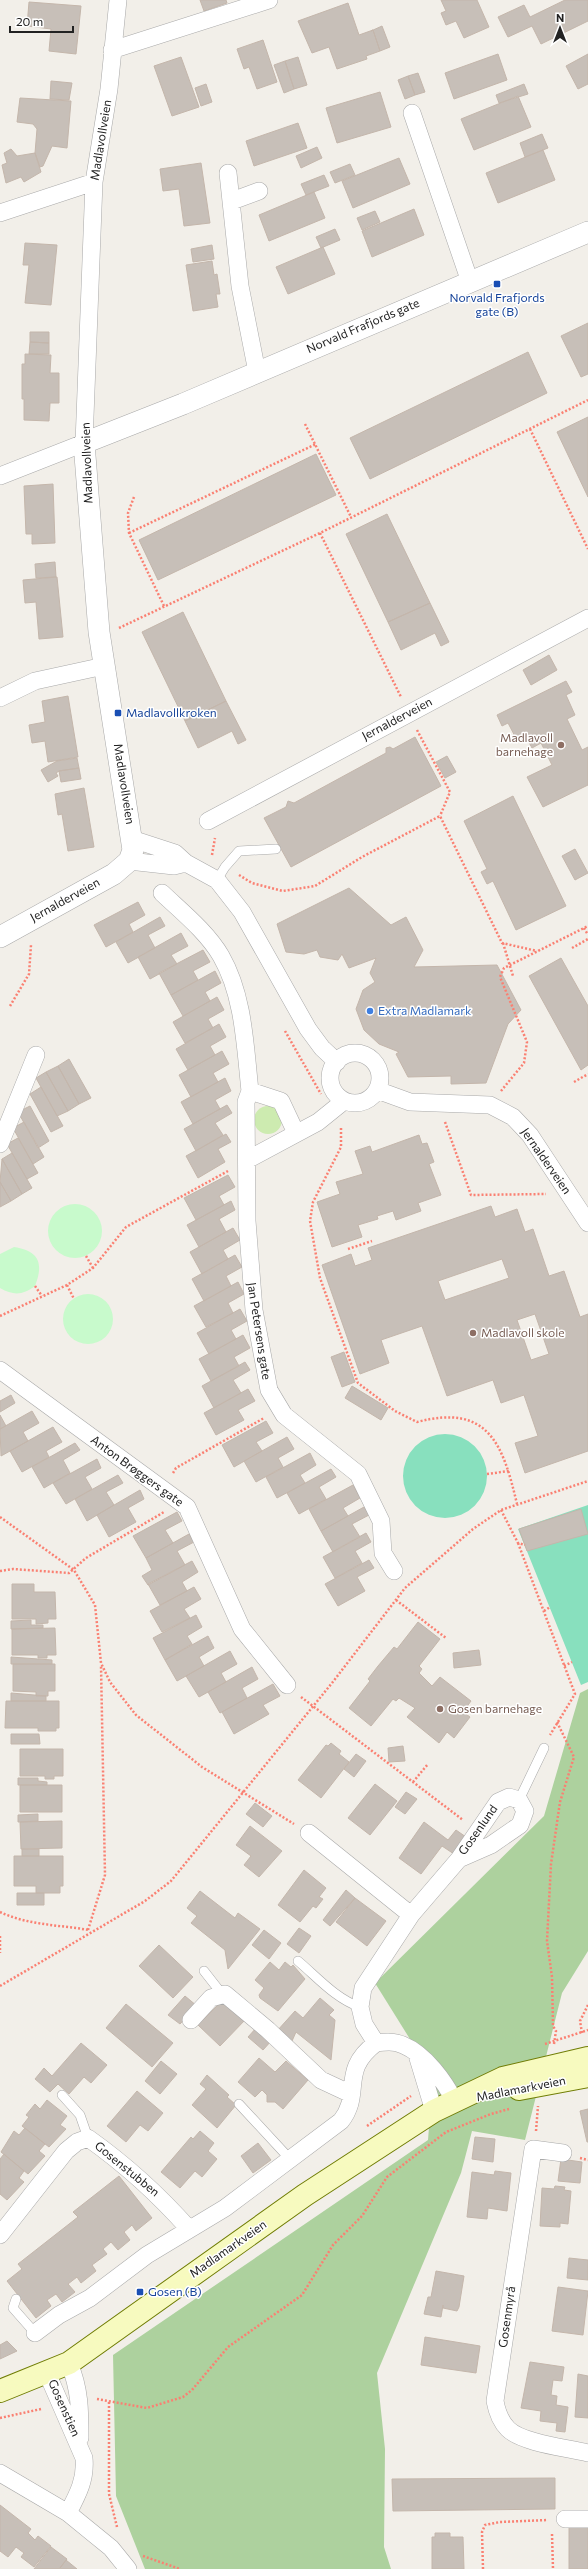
<svg xmlns="http://www.w3.org/2000/svg" width="588" height="2569" viewBox="0 0 588 2569" font-family="Commissioner,sans-serif">
	<style>
		.grass { fill: #cdebb0 }
		.forest { fill: #add19e }
		.park { fill: #c8facc }
		.pitch { fill: #88e0be }
		.building { fill: #c7bfb8; stroke: #c4b6ab; fill-rule: evenodd }
		.lines { fill: none; stroke-linecap: round; stroke-linejoin: round }
		.service-casing { stroke: #a9a9a9; stroke-width: 10 }
		.minor-casing { stroke: #a9a9a9; stroke-width: 18 }
		.tertiary-casing { stroke: #a9a9a9; stroke-width: 22 }
		.secondary-casing { stroke: #707d05; stroke-width: 24 }
		.path { stroke: #fa8072; stroke-width: 2.5; stroke-dasharray: 2 2; stroke-linecap: butt }
		.service { stroke: #fff; stroke-width: 9 }
		.minor { stroke: #fff; stroke-width: 17 }
		.tertiary { stroke: #fff; stroke-width: 21 }
		.secondary { stroke: #f7fabf; stroke-width: 22 }
		.transit-dot { fill: #1a4fb4; stroke: #fff; stroke-width: 1.5 }
		.education-dot { fill: #8d6e63; stroke: #fff; stroke-width: 1.5 }
		.shop-dot { fill: #3f7fe0; stroke: #fff; stroke-width: 1.5 }
		.labels { text-anchor: middle; stroke-width: 3; stroke-linejoin: round; paint-order: stroke }
		.street-label { font-size: 12px; fill: #222; stroke: #fff }
		.transit-label { font-size: 12px; fill: #164399; stroke: #fff; text-anchor: start }
		.education-label { font-size: 12px; fill: #785e54; stroke: #fff; text-anchor: start }
		.shop-label { font-size: 12px; fill: #366cbe; stroke: #fff; text-anchor: start }
	</style>
	<rect width="100%" height="100%" fill="#f2efe9"/>
	<!-- grass -->
	<path class="grass" d="M254 1120a14 14 0 1 1 28 0a14 14 0 1 1-28 0Z"/>
	<!-- forest -->
	<path class="forest" d="M588,1689V1951L562,1993L525,2140L472,2131L461,2173L377,2373L385,2449L384,2547L391,2569H145L116,2496L113,2355L428,2140L433,2076L375,1983L544,1816L580,1693Z"/>
	<!-- park -->
	<path class="park" d="M48 1231a27 27 0 1 1 54 0a27 27 0 1 1-54 0Z
		M14,1247C39,1251 44,1263 35,1286C23,1295 14,1296 0,1288V1254Z
		M63 1319a25 25 0 1 1 50 0a25 25 0 1 1-50 0Z"/>
	<!-- pitch -->
	<path class="pitch" d="M403 1476a42 42 0 1 1 84 0a42 42 0 1 1-84 0Z
		M588,1505V1682L581,1685L518,1529Z"/>
	<!-- building -->
	<path class="building" d="M200,0H226L227,3L204,11Z
		M441,0H477L489,27L464,38L456,21L446,25L441,13L446,11Z
		M565,0H588V21L541,44L532,26L508,37L498,17L524,5L530,17Z
		M29,2L81,6L76,54L49,51L51,29L27,26Z
		M348,3L359,35L373,30L380,51L366,56L367,59L337,69L329,47L312,53L298,21Z
		M382,26L390,47L380,51L373,30L371,31Z
		M263,40L277,82L257,89L249,67L244,69L237,49Z
		M498,54L507,80L454,99L445,73Z
		M588,54V84L578,89L566,66Z
		M181,57L199,107L172,116L154,66Z
		M298,57L307,85L294,89L285,61Z
		M285,61L294,89L284,93L274,65Z
		M418,73L425,92L415,95L408,76Z
		M408,76L415,95L405,99L398,80Z
		M51,81L72,83L69,100L50,99Z
		M206,84L212,102L201,106L195,88Z
		M524,84L528,94L499,103L496,95Z
		M380,92L391,127L337,143L326,108Z
		M518,96L531,127L474,150L461,119Z
		M20,98L71,101L67,148L52,146L43,166L40,167L35,153L37,129L33,124L17,122Z
		M298,123L307,148L254,166L246,141Z
		M542,134L548,148L525,157L520,143Z
		M317,147L322,158L301,168L296,156Z
		M11,149L17,156L35,153L41,172L24,182L21,177L6,183L2,165L7,163L4,153Z
		M543,150L555,180L498,203L486,173Z
		M399,158L410,184L353,208L342,181Z
		M201,163L210,223L184,226L179,189L163,191L160,169Z
		M350,164L355,175L335,183L330,172Z
		M324,175L329,186L306,195L301,184Z
		M314,192L325,218L269,241L259,215Z
		M414,209L424,235L372,257L362,231Z
		M375,211L380,222L362,230L357,218Z
		M335,229L340,240L321,248L316,237Z
		M25,243L57,245L51,305L25,303L29,265H23Z
		M212,245L214,259L193,262L191,249Z
		M323,247L335,274L288,294L276,267Z
		M212,261L214,275L217,274L220,294H216L218,307L193,311L186,265Z
		M588,323V374L581,377L561,336Z
		M30,332H49V343L30,342Z
		M30,342L49,343V354H29Z
		M528,352L547,393L370,479L350,438Z
		M25,354L51,355L50,373H59V403H50L49,421L24,420V399H22V364H25Z
		M588,417V497L557,432Z
		M316,454L336,495L158,580L139,540Z
		M53,484L55,543L32,544V534H26L24,486Z
		M387,514L430,603L388,622L346,534Z
		M55,562L56,577L36,578L35,564Z
		M57,577L63,637L39,639L36,602L25,603L23,580Z
		M430,603L449,642L441,646L435,633L401,650L388,622Z
		M183,612L226,701L185,721L142,632Z
		M549,655L557,670L531,685L523,670Z
		M566,681L572,692L566,695L575,715L567,719L582,750L588,747V785L543,807L527,777L552,765L541,743L532,748L527,739L536,734L518,742L508,723L502,726L497,715Z
		M68,696L78,757L48,762L45,741L32,743L29,725L45,722L42,701Z
		M226,701L246,740L238,744L232,731L198,748L185,721Z
		M415,737L441,786L291,867L264,818L286,807L288,801L294,803L386,753V748L390,747L393,749Z
		M447,756L456,772L445,778L436,762Z
		M77,758L79,768L59,771L56,773L58,776L48,782L41,770L57,761Z
		M79,768L81,779L61,782L59,771Z
		M84,788L94,847L68,851L62,814L58,815L55,794Z
		M513,796L566,906L516,930L493,881L487,884L481,872L487,869L464,821Z
		M575,849L588,873L575,880L562,856Z
		M349,888L391,925L406,917L423,950L414,967L497,965L521,1010L508,1024L486,1083L451,1084V1076L408,1077L396,1054L399,1052L379,1044L364,1030L356,1009L363,990L375,982L370,973L376,958L349,968L342,954L338,960L320,957L317,950L304,954L286,952L277,924Z
		M138,902L145,915L129,924L133,932L106,947L94,925Z
		M160,917L165,926L148,935L155,948L128,963L116,942Z
		M181,933L188,946L171,955L177,964L150,979L138,957Z
		M203,950L210,962L193,971L198,980L171,995L159,973Z
		M561,958L588,1006V1065L581,1070L529,976Z
		M215,971L221,983L205,992L210,1001L183,1016L171,995Z
		M217,997L224,1010L208,1019L213,1028L185,1043L173,1022Z
		M219,1024L226,1037L210,1046L215,1055L188,1070L176,1049Z
		M222,1051L229,1064L213,1073L218,1082L191,1097L179,1075Z
		M69,1059L91,1098L79,1104L58,1066Z
		M58,1066L79,1104L68,1111L46,1072Z
		M46,1072L68,1111L57,1116L36,1078Z
		M225,1078L231,1091L215,1100L220,1109L193,1124L181,1102Z
		M41,1087L63,1126L51,1132L30,1094Z
		M227,1105L232,1113L215,1123L223,1135L196,1151L184,1129Z
		M30,1106L49,1141L38,1148L18,1112Z
		M24,1122L44,1157L33,1164L13,1128Z
		M226,1134L231,1142L218,1149L225,1162L198,1178L186,1156Z
		M419,1135L422,1144L427,1143L434,1162L429,1164L441,1195L418,1203L421,1211L396,1220L393,1211L377,1216L378,1219L358,1225L362,1237L332,1247L317,1202L340,1194L336,1182L363,1174L355,1151L370,1146L372,1152Z
		M18,1138L38,1173L27,1179L7,1144Z
		M12,1153L32,1188L22,1194L2,1159Z
		M2,1159L22,1194L11,1201L0,1182Z
		M228,1175L235,1187L219,1196L224,1205L196,1220L184,1198Z
		M0,1182L11,1201L0,1207Z
		M231,1201L235,1210L219,1219L226,1232L199,1247L187,1225Z
		M491,1206L495,1217L517,1209L525,1232L533,1229L549,1276L564,1271L580,1317L588,1314V1451L525,1473L515,1443L538,1436L524,1395L501,1403L493,1380L447,1396L422,1326L381,1340L389,1363L360,1374L322,1265L351,1254L355,1266L372,1260L368,1248ZM502,1259L509,1278L445,1300L438,1281ZM535,1314L549,1354L531,1360L517,1320Z
		M233,1228L240,1240L223,1250L228,1259L202,1274L190,1252Z
		M235,1255L242,1267L226,1276L231,1286L204,1301L192,1279Z
		M238,1282L244,1294L228,1303L233,1313L206,1327L194,1306Z
		M240,1309L247,1321L231,1330L236,1339L209,1354L197,1333Z
		M243,1335L250,1348L234,1357L239,1366L211,1381L199,1359Z
		M344,1352L355,1382L342,1387L331,1357Z
		M245,1362L250,1370L233,1380L241,1393L214,1408L202,1386Z
		M352,1386L388,1408L381,1420L345,1398Z
		M248,1389L255,1401L238,1410L244,1420L216,1435L204,1413Z
		M11,1395L15,1403L0,1412V1401Z
		M32,1411L39,1423L23,1432L28,1441L1,1456L0,1429Z
		M0,1415L6,1426L0,1429Z
		M266,1421L273,1433L256,1442L262,1451L234,1467L222,1445Z
		M53,1427L62,1442L46,1451L49,1457L22,1472L10,1451Z
		M287,1437L294,1449L278,1458L283,1467L256,1482L244,1461Z
		M75,1443L80,1450L63,1460L70,1473L44,1488L32,1467Z
		M310,1453L316,1465L300,1475L305,1483L277,1498L266,1477Z
		M97,1459L101,1468L85,1477L92,1489L66,1504L53,1483Z
		M331,1469L336,1477L319,1487L326,1499L299,1514L287,1493Z
		M118,1475L123,1483L106,1492L114,1505L87,1521L75,1499Z
		M353,1485L360,1498L343,1508L348,1516L321,1531L309,1509Z
		M140,1490L144,1499L128,1508L136,1522L109,1537L97,1515Z
		M364,1507L369,1515L352,1524L360,1537L333,1552L321,1531Z
		M581,1509L588,1534L527,1551L519,1529Z
		M177,1512L182,1521L165,1530L173,1543L146,1558L133,1536Z
		M366,1533L371,1542L355,1551L362,1563L335,1578L323,1557Z
		M189,1534L194,1542L177,1551L185,1565L148,1585L142,1576L152,1570L146,1558Z
		M369,1560L374,1568L357,1577L365,1591L338,1606L325,1584Z
		M192,1561L198,1572L182,1582L187,1591L160,1605L148,1584Z
		M12,1584H34V1592H55L56,1619H48V1623L36,1624V1619H12Z
		M194,1587L201,1599L184,1609L190,1618L162,1632L150,1611Z
		M196,1615L202,1627L187,1636L192,1644L165,1660L153,1638Z
		M31,1620V1625H43V1628L11,1629V1621Z
		M418,1622L440,1639L419,1666L422,1669L419,1673L432,1686L440,1677L471,1701L463,1712L470,1717L454,1738L447,1732L439,1743L407,1717L415,1708L399,1698L396,1701L393,1699L371,1726L349,1708L370,1681L368,1679L378,1666L394,1647L397,1649Z
		M55,1628L56,1655H47V1658H38V1655H12V1629Z
		M208,1636L214,1648L199,1657L204,1666L177,1681L165,1660Z
		M479,1650L481,1665L454,1668L453,1653Z
		M230,1651L237,1664L221,1673L226,1682L199,1697L186,1676Z
		M11,1657L52,1660V1664H11Z
		M13,1664H55V1691H48V1696H36V1692L13,1691Z
		M252,1667L258,1679L242,1688L247,1698L220,1713L208,1692Z
		M273,1684L280,1696L263,1705L269,1714L234,1734L222,1712Z
		M11,1693L46,1696V1701H11Z
		M6,1701H59V1728H56V1731H38V1728H5Z
		M11,1734H39L40,1744H11Z
		M331,1743L341,1751L339,1754L349,1762L321,1798L298,1780L326,1745L328,1746Z
		M403,1746L405,1761L389,1762L388,1748Z
		M20,1749H63V1776H54V1779H45V1776H20Z
		M356,1754L366,1761L354,1777L344,1769Z
		M18,1778H38V1781L47,1782V1785H18Z
		M375,1784L397,1801L370,1835L348,1818Z
		M20,1785H62V1812H20Z
		M406,1792L417,1799L405,1814L395,1807Z
		M255,1803L272,1816L263,1827L246,1814Z
		M38,1814V1821L18,1822V1815Z
		M62,1821V1848L21,1849L20,1822Z
		M424,1822L448,1840L456,1830L466,1837L454,1854L442,1846L421,1874L399,1858Z
		M250,1826L282,1851L259,1877L244,1865L251,1856L236,1845Z
		M22,1849H39V1856H22Z
		M14,1856H63V1886H60V1893H36V1886H14Z
		M304,1870L326,1888L319,1897L323,1899L316,1908L313,1906L300,1922L278,1905Z
		M346,1890L355,1898L330,1926L323,1920Z
		M200,1891L235,1918L238,1913L260,1929L228,1969L225,1950L191,1923L197,1916L187,1908Z
		M17,1893H44V1905H17Z
		M355,1898L386,1921L367,1946L336,1922Z
		M299,1928L311,1936L299,1953L287,1944Z
		M264,1930L281,1943L269,1959L252,1945Z
		M159,1945L193,1977L173,1998L139,1966Z
		M270,1962L279,1970L285,1962L291,1967L293,1965L305,1979L278,2011L260,1998L259,1995L264,1988L255,1980Z
		M185,1996L197,2006L180,2024L168,2015Z
		M320,1998L334,2010L329,2015L335,2020L331,2060L296,2032L292,2041L277,2031L295,2011L303,2018Z
		M226,2001L246,2019L220,2046L198,2025L220,2003L222,2005Z
		M126,2004L173,2043L152,2067L106,2028Z
		M257,2027L272,2040L263,2050L248,2037Z
		M81,2043L107,2065L91,2083L84,2077L69,2094L58,2084L50,2092L35,2079L44,2068L52,2076Z
		M259,2058L275,2072L286,2061L308,2080L283,2109L275,2102H267V2095L262,2090L255,2097L238,2082Z
		M161,2061L177,2074L160,2094L145,2081Z
		M207,2075L229,2095L227,2097L236,2105L217,2128L192,2105L206,2089L200,2084Z
		M137,2091L163,2113L148,2131L140,2125L126,2142L107,2126Z
		M47,2100L67,2116L60,2125L66,2129L49,2147L22,2126L29,2117L26,2115L35,2104L40,2109Z
		M588,2109V2142H587L580,2111Z
		M25,2128L45,2144L39,2151L45,2156L28,2174L1,2152L14,2131L19,2135Z
		M200,2131L214,2143L208,2151L217,2159L202,2177L195,2171L180,2188L161,2172L191,2137L193,2139Z
		M475,2137L495,2139L493,2162L472,2159Z
		M258,2143L271,2160L253,2173L241,2156Z
		M4,2154L24,2171L19,2178L24,2182L7,2200L0,2194V2159Z
		M561,2159L582,2162L580,2183L558,2181Z
		M495,2171L511,2173L507,2211L488,2208L487,2219L467,2217L472,2172L494,2175Z
		M119,2176L152,2218L136,2231L132,2225L124,2232L130,2240L118,2250L111,2242L103,2249L107,2254L92,2265L96,2271L81,2283L77,2277L68,2284L75,2292L62,2302L56,2294L47,2300L51,2306L36,2318L7,2281L22,2269L18,2264L78,2217L73,2212Z
		M555,2186L565,2187L564,2190L571,2191L568,2224L560,2223V2227L540,2226L542,2188L554,2189Z
		M569,2258L588,2260V2280L567,2278Z
		M436,2271L464,2276L459,2307L457,2311L443,2308V2305L441,2317L424,2314L428,2297H431Z
		M558,2287L588,2291L583,2335L552,2331Z
		M425,2337L480,2346L476,2373L421,2365Z
		M7,2341L17,2351L0,2359V2345Z
		M530,2362L564,2367L562,2381L553,2380L551,2395L557,2396L556,2405L568,2407L565,2432L556,2431L557,2423L540,2421L541,2411L521,2408Z
		M578,2374L588,2376V2418L575,2417Z
		M555,2478V2509L393,2511L392,2479Z
		M0,2505L31,2529L28,2533L35,2540L38,2536L51,2546L34,2567L21,2557L24,2553L16,2547L8,2557L0,2551Z
		M588,2523V2569H569V2524Z
		M435,2533H450V2537H463L464,2569H432V2537H435Z
		M51,2547L67,2559L60,2568L66,2560L77,2569H34Z"/>
	<g class="lines">
		<defs>
			<path id="service" d="M217,880L225,867L239,851L276,849
				M519,1800L544,1748
				M298,1961C317,1977 336,1999 360,2007
				M204,1971L222,1994
				M62,2095L80,2115L88,2138
				M239,2104L289,2158
				M16,2299L13,2308L35,2333"/>
			<path id="minor" d="M112,50L269,0
				M412,113L470,282
				M228,173L240,286L257,372
				M232,201L259,191
				M0,213L94,182
				M0,476L84,443L94,182L109,89L118,0
				M0,698L35,681L104,666
				M208,821L588,618
				M132,839L175,853L186,863L217,880L242,912L308,1029L322,1048L337,1062
				M129,861L174,866L186,863
				M162,893C182,912 207,932 221,956C244,996 245,1046 250,1091L246,1102L247,1221L254,1310L269,1390L284,1415L358,1474L381,1521L383,1553L394,1571
				M330 1078a25 25 0 1 1 50 0a25 25 0 1 1-50 0Z
				M377,1090L410,1102L490,1105L513,1117L530,1135L588,1223
				M250,1091L281,1101L296,1133
				M0,1144L36,1055
				M247,1160L318,1122L344,1101
				M0,1370L187,1507L242,1629L287,1685
				M309,1833L411,1915
				M191,2020L211,1998L225,1994L268,2030L321,2080L351,2094
				M417,2055L434,2111
				M455,2102C445,2082 425,2054 403,2045C394,2041 385,2042 376,2043L364,2024L360,2007L363,1988L411,1915L459,1859L498,1802L509,1797L519,1800L525,1811L520,1825L491,1845L459,1859
				M563,2153L533,2149L495,2401C497,2412 500,2421 508,2429C522,2443 568,2448 588,2453
				M0,2235L66,2151L77,2142L88,2138C126,2165 158,2194 189,2229
				M35,2333L59,2315L90,2298L147,2255L225,2208L341,2121C363,2093 339,2071 376,2043
				M69,2363C80,2389 80,2411 80,2438
				M47,2373L84,2458C86,2479 78,2494 68,2513L111,2548L128,2569
				M0,2473L68,2513
				M565,2519H588"/>
			<path id="tertiary" d="M0,937L114,874L129,861L133,850L99,632L84,443L183,404L588,232"/>
			<path id="secondary" d="M519,2089L588,2076
				M0,2391L69,2363L305,2195L434,2111L503,2078L588,2058"/>
		</defs>
		<!-- service casing -->
		<use href="#service" class="service-casing"/>
		<!-- minor casing -->
		<use href="#minor" class="minor-casing"/>
		<!-- tertiary casing -->
		<use href="#tertiary" class="tertiary-casing"/>
		<!-- secondary casing -->
		<use href="#secondary" class="secondary-casing"/>
		<!-- path -->
		<path class="path" d="M305,424L351,517
			M530,429L588,549
			M134,497L128,513L129,533L164,606
			M129,533L316,444
			M320,533L401,697
			M119,628L320,533L588,400
			M417,730L450,792L440,816
			M212,855L215,838
			M239,875L252,883L283,891L315,886L362,857L440,816L502,943L537,951
			M584,928L588,935
			M503,943L513,976
			M572,948L588,939
			M10,1006L29,974L31,945
			M285,1031L321,1094
			M574,1082L588,1074
			M501,1091L524,1063L527,1042L500,977L504,968L588,926
			M445,1122L471,1195L546,1194
			M341,1128V1147L313,1202L310,1221L320,1278L358,1383L395,1411L417,1422C489,1403 503,1445 517,1504
			M348,1249L372,1241
			M86,1256L93,1268
			M67,1285L74,1299
			M35,1286L42,1296
			M0,1316L67,1285L93,1268L126,1227L228,1171
			M173,1473L176,1468L264,1418
			M487,1474L509,1471
			M501,1510L518,1543L525,1545
			M0,1517L74,1570L95,1605L101,1663L110,1682L136,1715L202,1767L294,1824
			M518,1543L575,1694L550,1735
			M0,1571L13,1569L69,1573L86,1558L164,1512
			M396,1600L446,1638
			M544,1611L550,1607
			M564,1666L572,1662
			M301,1697L463,1820
			M413,1782L428,1764
			M0,1912C27,1925 60,1925 89,1930
			M88,1930L105,1875L101,1665
			M0,1936V1953
			M0,1986L145,1901L171,1881L332,1683L405,1588L473,1529L501,1510L588,1481
			M582,2033L580,2021L588,2005
			M545,2044L588,2030
			M554,2044L556,2031L553,2026L552,1977L547,1941L551,1864L560,1802L574,1757L557,1722
			M367,2126L411,2096
			M536,2131L538,2106
			M580,2158L588,2160
			M97,2399L147,2408L183,2397L192,2390L228,2347L302,2295L333,2245L362,2216L387,2177L446,2132L491,2114L509,2109
			M109,2402V2494L117,2527
			M0,2418L41,2409
			M552,2534L553,2569
			M143,2556L180,2569
			M483,2569L482,2532L485,2525L500,2522L548,2520"/>
		<!-- service -->
		<use href="#service" class="service"/>
		<!-- minor -->
		<use href="#minor" class="minor"/>
		<!-- tertiary -->
		<use href="#tertiary" class="tertiary"/>
		<!-- secondary -->
		<use href="#secondary" class="secondary"/>
	</g>
	<!-- markers -->
	<g class="transit-dot">
		<rect x="493" y="280" width="8" height="8" rx="2"/>
		<rect x="114" y="709" width="8" height="8" rx="2"/>
		<rect x="136" y="2288" width="8" height="8" rx="2"/>
	</g>
	<g class="education-dot">
		<circle cx="561" cy="745" r="4"/>
		<circle cx="473" cy="1333" r="4"/>
		<circle cx="440" cy="1709" r="4"/>
	</g>
	<circle class="shop-dot" cx="370" cy="1011" r="4"/>
	<g class="labels">
		<!-- street labels -->
		<g class="street-label">
			<text transform="translate(101 140) rotate(-81)" y="4">Madlavollveien</text>
			<text transform="translate(363 326) rotate(-23)" y="4">Norvald Frafjords gate</text>
			<text transform="translate(87 463) rotate(-92)" y="4">Madlavollveien</text>
			<text transform="translate(397 719) rotate(-28)" y="4">Jernalderveien</text>
			<text transform="translate(124 784) rotate(81)" y="4">Madlavollveien</text>
			<text transform="translate(65 900) rotate(-29)" y="4">Jernalderveien</text>
			<text transform="translate(546 1161) rotate(55)" y="4">Jernalderveien</text>
			<text transform="translate(259 1331) rotate(81)" y="4">Jan Petersens gate</text>
			<text transform="translate(137 1471) rotate(36)" y="4">Anton Brøggers gate</text>
			<text transform="translate(478 1830) rotate(-55)" y="4">Gosenlund</text>
			<text transform="translate(521 2089) rotate(-11)" y="4">Madlamarkveien</text>
			<text transform="translate(127 2169) rotate(39)" y="4">Gosenstubben</text>
			<text transform="translate(228 2249) rotate(-35)" y="4">Madlamarkveien</text>
			<text transform="translate(507 2317) rotate(-82)" y="4">Gosenmyrå</text>
			<text transform="translate(64 2408) rotate(66)" y="4">Gosenstien</text>
		</g>
		<!-- transit labels -->
		<g class="transit-label">
			<text x="497" y="302" text-anchor="middle">Norvald Frafjords<tspan x="497" dy="14">gate (B)</tspan></text>
			<text x="126" y="717">Madlavollkroken</text>
			<text x="148" y="2296">Gosen (B)</text>
		</g>
		<!-- education labels -->
		<g class="education-label">
			<text x="553" y="742" text-anchor="end">Madlavoll<tspan x="553" dy="14">barnehage</tspan></text>
			<text x="481" y="1337">Madlavoll skole</text>
			<text x="448" y="1713">Gosen barnehage</text>
		</g>
		<!-- shop labels -->
		<g class="shop-label">
			<text x="378" y="1015">Extra Madlamark</text>
		</g>
	</g>
	<!-- north arrow -->
	<g transform="translate(560 28)" stroke="#ffffff" stroke-width="3" paint-order="stroke">
	<path d="M0-3L7 15L0 10L-7 15Z" fill="#222222"/>
	<text y="-6" font-size="11" font-weight="bold" text-anchor="middle" fill="#222222">N</text>
	</g>
	<!-- scale -->
	<path d="M10 26v6h63v-6" fill="none" stroke="#222222" stroke-width="2"/>
	<text x="16" y="26" font-size="12" fill="#222222" stroke="#ffffff" stroke-width="3" paint-order="stroke">20 m</text>
</svg>
